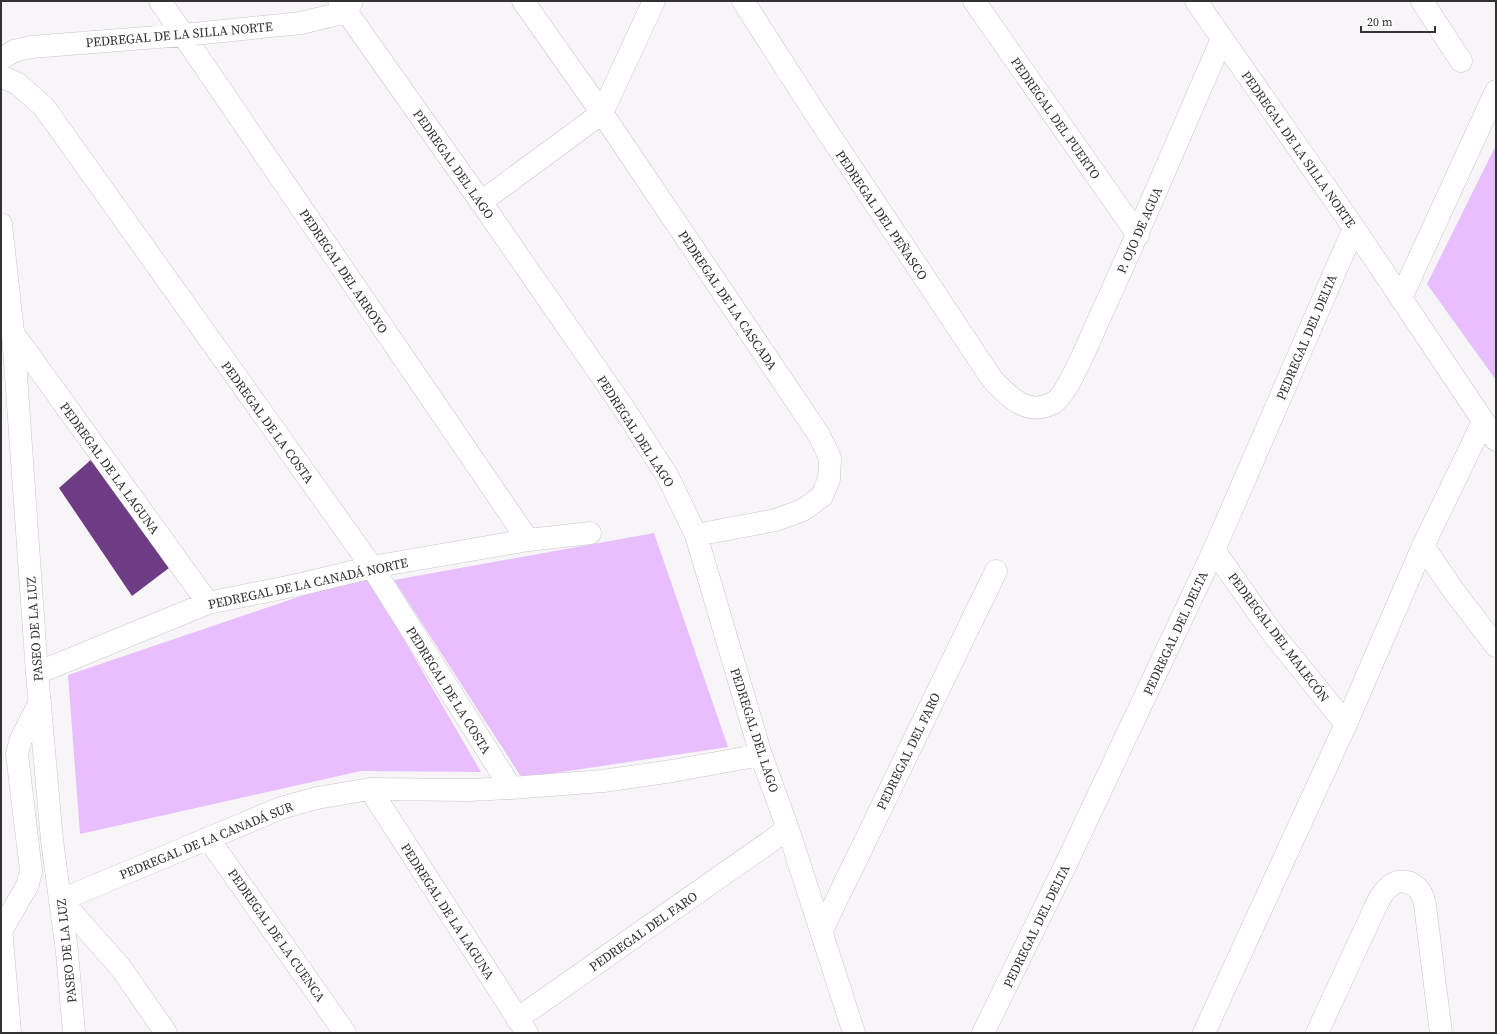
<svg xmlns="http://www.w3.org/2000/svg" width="1497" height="1034" viewBox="0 0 1497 1034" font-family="'Source Serif 4',serif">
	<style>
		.green { fill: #e8befe }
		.building { fill: #6d3c85 }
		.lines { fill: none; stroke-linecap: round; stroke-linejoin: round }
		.minor-casing { stroke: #c7c6c8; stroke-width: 23 }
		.tertiary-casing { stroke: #c7c6c8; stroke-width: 23 }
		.minor { stroke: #fff; stroke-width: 22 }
		.tertiary { stroke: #fff; stroke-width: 22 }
		.labels { text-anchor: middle; stroke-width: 4; stroke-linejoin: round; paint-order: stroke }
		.street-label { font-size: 13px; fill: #323133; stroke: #fff }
	</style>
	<rect width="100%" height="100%" fill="#f7f5f8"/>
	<!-- green -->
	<path class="green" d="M1496,145V380L1427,284Z
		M654,533L728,747L522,778L394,580Z
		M366,574L481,772L361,771L80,834L68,675Z"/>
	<!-- building -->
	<path class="building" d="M93,458L173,565L132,596L59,488Z"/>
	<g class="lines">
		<defs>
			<path id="minor" d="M160,1L528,540
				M339,1L481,202L625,410L668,477L696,535L761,755L788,829L854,1033
				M523,1L602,113L819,435L830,458L829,479L822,496L803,510L776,520L696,535
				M743,1L815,113L992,379C1008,396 1027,417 1053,403C1068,395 1091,336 1099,319C1142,226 1181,132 1222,39
				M974,1L1138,235
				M1196,1L1354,228L1496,440
				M1422,1L1461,61
				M1,59L14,51L31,47L183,35L301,23L346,12L352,1
				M1,76L18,84L44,107L372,567L511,788
				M481,202L602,113L654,1
				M1401,298L1496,91
				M13,333L208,603
				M1423,546L1453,590L1496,646
				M1214,550L1273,634L1346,724
				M37,673L208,603L302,584L372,567L528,540L590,533
				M370,789L527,1033
				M208,838L345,1033
				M821,932L996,571
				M517,1019L788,829
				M166,1033L121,968L61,900L281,808L317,798L370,789L469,790L511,788L603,781L672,771L761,755
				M983,1033L1065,866L1214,550L1354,228
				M1204,1033L1346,724L1423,546L1483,422
				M1317,1033L1374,910C1377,904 1380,896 1385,891C1395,878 1412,878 1421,893C1423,896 1424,901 1425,905L1441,1033"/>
			<path id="tertiary" d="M1,224L13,333L37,673L52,840L67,952L74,1033
				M1,927L10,1033
				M1,931L28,884L31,871L17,754L21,739L40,702"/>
		</defs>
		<!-- minor casing -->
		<use href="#minor" class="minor-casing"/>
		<!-- tertiary casing -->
		<use href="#tertiary" class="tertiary-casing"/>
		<!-- minor -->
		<use href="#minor" class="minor"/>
		<!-- tertiary -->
		<use href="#tertiary" class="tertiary"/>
	</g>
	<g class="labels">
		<!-- street labels -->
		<g class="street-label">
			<text transform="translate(179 34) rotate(-5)" y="5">PEDREGAL DE LA SILLA NORTE</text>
			<text transform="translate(1056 118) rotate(55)" y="5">PEDREGAL DEL PUERTO</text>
			<text transform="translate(1299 149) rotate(55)" y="5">PEDREGAL DE LA SILLA NORTE</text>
			<text transform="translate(454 164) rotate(55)" y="5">PEDREGAL DEL LAGO</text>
			<text transform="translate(882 215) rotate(56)" y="5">PEDREGAL DEL PEÑASCO</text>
			<text transform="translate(1139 230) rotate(-66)" y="5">P. OJO DE AGUA</text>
			<text transform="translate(344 271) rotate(56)" y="5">PEDREGAL DEL ARROYO</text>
			<text transform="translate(728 300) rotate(56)" y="5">PEDREGAL DE LA CASCADA</text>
			<text transform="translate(1306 337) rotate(-67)" y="5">PEDREGAL DEL DELTA</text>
			<text transform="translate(268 422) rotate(54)" y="5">PEDREGAL DE LA COSTA</text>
			<text transform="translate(636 431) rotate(57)" y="5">PEDREGAL DEL LAGO</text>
			<text transform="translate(110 468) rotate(54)" y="5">PEDREGAL DE LA LAGUNA</text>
			<text transform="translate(308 583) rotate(-12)" y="5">PEDREGAL DE LA CANADÁ NORTE</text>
			<text transform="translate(34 629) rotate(-94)" y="5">PASEO DE LA LUZ</text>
			<text transform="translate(1175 633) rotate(-65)" y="5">PEDREGAL DEL DELTA</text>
			<text transform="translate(1279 637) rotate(53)" y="5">PEDREGAL DEL MALECÓN</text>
			<text transform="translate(449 690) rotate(58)" y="5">PEDREGAL DE LA COSTA</text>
			<text transform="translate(755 730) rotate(72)" y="5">PEDREGAL DEL LAGO</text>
			<text transform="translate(908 751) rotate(-64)" y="5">PEDREGAL DEL FARO</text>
			<text transform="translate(206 840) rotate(-22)" y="5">PEDREGAL DE LA CANADÁ SUR</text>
			<text transform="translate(448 911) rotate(57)" y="5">PEDREGAL DE LA LAGUNA</text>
			<text transform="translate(1036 926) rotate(-64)" y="5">PEDREGAL DEL DELTA</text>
			<text transform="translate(643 931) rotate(-35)" y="5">PEDREGAL DEL FARO</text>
			<text transform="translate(277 935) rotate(55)" y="5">PEDREGAL DE LA CUENCA</text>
			<text transform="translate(66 951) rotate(-96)" y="5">PASEO DE LA LUZ</text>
		</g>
	</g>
	<!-- border -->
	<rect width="1497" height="1034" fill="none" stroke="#323133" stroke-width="4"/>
	<!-- scale -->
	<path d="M1361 26v6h74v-6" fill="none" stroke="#323133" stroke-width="2"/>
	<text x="1367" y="26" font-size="12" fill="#323133" stroke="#ffffff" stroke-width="3" paint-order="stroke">20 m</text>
</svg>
